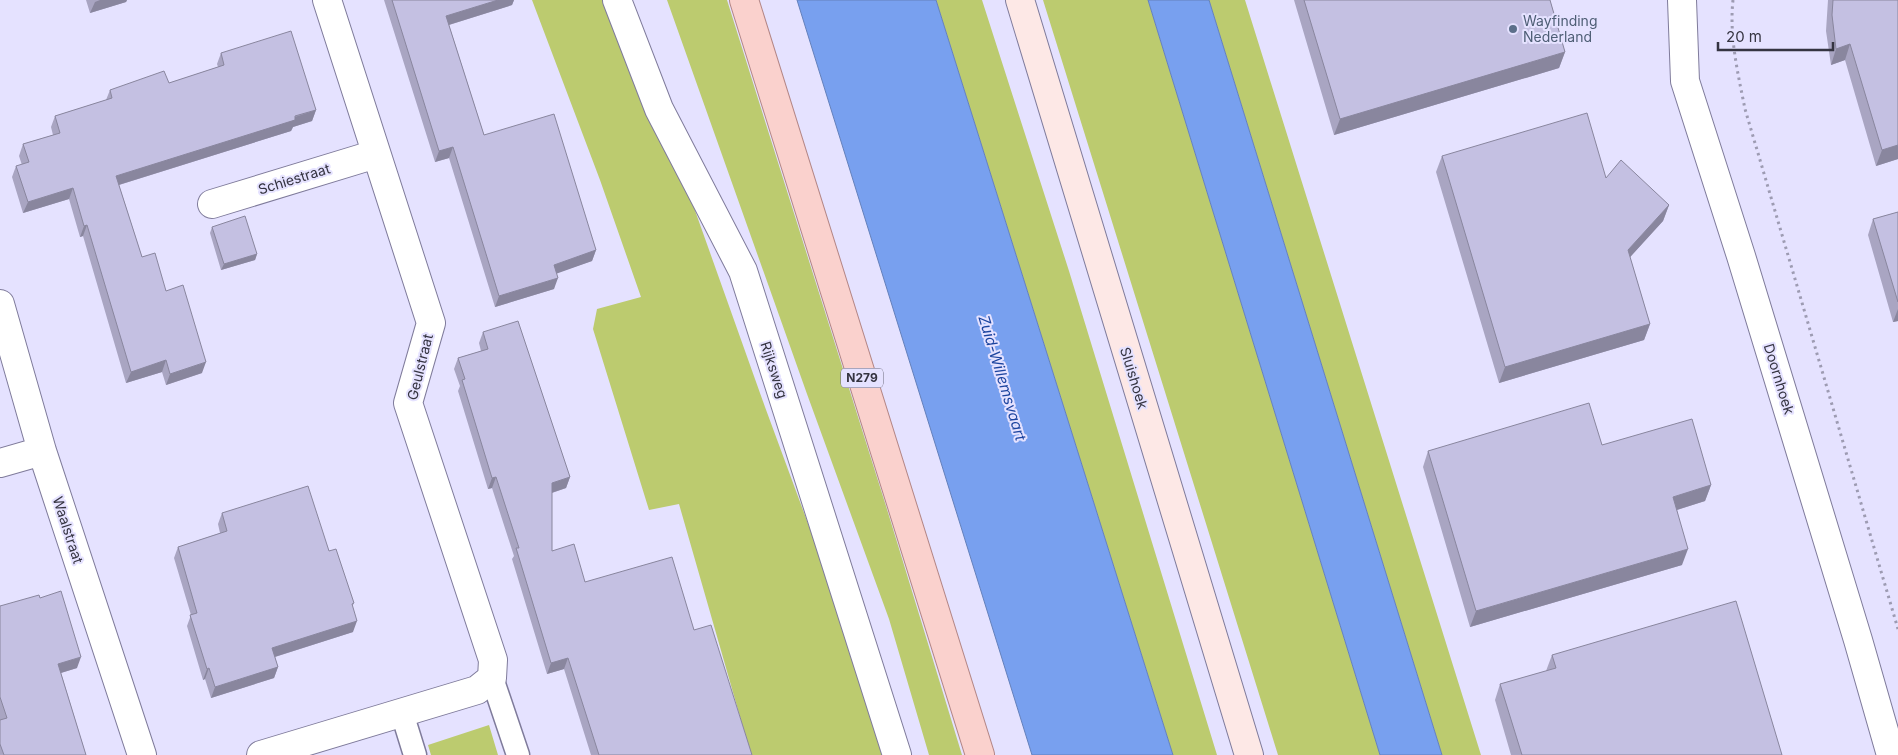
<svg xmlns="http://www.w3.org/2000/svg" width="1898" height="755" viewBox="0 0 1898 755" font-family="Inter,sans-serif">
	<style>
		.green { fill: #bccb6f }
		.water { fill: #78a0ef; stroke: #6480bb }
		.lines { fill: none; stroke-linecap: round; stroke-linejoin: round }
		.lane-casing { stroke: #7f7b9b; stroke-width: 25 }
		.street-casing { stroke: #7f7b9b; stroke-width: 30 }
		.secondary-casing { stroke: #7f7b9b; stroke-width: 30 }
		.primary-casing { stroke: #b38686; stroke-width: 30 }
		.path { stroke: #9d9bb2; stroke-width: 3; stroke-dasharray: 2.5 4; stroke-linecap: butt }
		.lane { stroke: #fff; stroke-width: 22 }
		.street { stroke: #fff; stroke-width: 28 }
		.secondary { stroke: #fde8e6; stroke-width: 28 }
		.primary { stroke: #fad1cd; stroke-width: 28 }
		.wall { fill: #a9a5c2 }
		.shaded-wall { fill: #89869e }
		.building { fill: #c4c0e2; stroke: #89869e }
		.service-dot { fill: #5c6f8a; stroke: #e5e2ff; stroke-width: 2 }
		.labels { text-anchor: middle; stroke-width: 4; stroke-linejoin: round; paint-order: stroke }
		.shield { fill: #e5e2ff; stroke: #6a687a; stroke-width: 1 }
		.shield-label { font-size: 12px; font-weight: bold; fill: #353441 }
		.service-label { font-size: 14px; fill: #4e5e75; stroke: #e5e2ff; text-anchor: start }
		.street-label { font-size: 14px; fill: #353441; stroke: #e5e2ff }
		.water-label { font-size: 15px; font-style: italic; fill: #1c449f; stroke: #e5e2ff }
	</style>
	<rect width="100%" height="100%" fill="#e5e2ff"/>
	<!-- green -->
	<path class="green" d="M532,0H620L765,407L848,632L883,755H751L679,504L649,510L593,329L597,309L641,297L600,180Z
		M667,0H727L886,506L962,755H929L889,619L807,394Z
		M936,0H982L1069,271L1217,755H1173Z
		M1043,0H1148L1380,755H1278Z
		M1209,0H1245L1481,755H1442Z
		M489,725L498,755H431L428,745Z"/>
	<!-- water -->
	<path class="water" d="M797,0H936L1173,755H1032Z
		M1148,0H1209L1442,755H1380Z"/>
	<g class="lines">
		<defs>
			<path id="lane" d="M492,678L518,755
				M402,713L415,755"/>
			<path id="street" d="M617,0L659,109L743,271L897,755
				M1682,0L1685,81L1741,256L1858,640L1891,755
				M212,204L376,154
				M0,304L42,451L142,755
				M0,463L42,451
				M261,755L477,690L492,678L493,660L408,403L431,323L327,0"/>
			<path id="secondary" d="M1020,0L1249,755"/>
			<path id="primary" d="M744,0L980,755"/>
		</defs>
		<!-- lane casing -->
		<use href="#lane" class="lane-casing"/>
		<!-- street casing -->
		<use href="#street" class="street-casing"/>
		<!-- secondary casing -->
		<use href="#secondary" class="secondary-casing"/>
		<!-- primary casing -->
		<use href="#primary" class="primary-casing"/>
		<!-- path -->
		<path class="path" d="M1733,0C1729,36 1738,74 1745,109L1898,629"/>
		<!-- lane -->
		<use href="#lane" class="lane"/>
		<!-- street -->
		<use href="#street" class="street"/>
		<!-- secondary -->
		<use href="#secondary" class="secondary"/>
		<!-- primary -->
		<use href="#primary" class="primary"/>
	</g>
	<!-- wall -->
	<path class="wall" d="M86,0H127L126,2L90,13Z
		M384,0H514L512,5L449,25L484,135L596,250L592,261L556,273L554,289L495,307L449,158L435,162Z
		M1294,0H1550L1565,52L1559,68L1334,135Z
		M1828,0H1898V159L1876,166L1845,60L1831,65L1826,31Z
		M221,53L316,110L312,121L293,127L291,131L119,185L142,257L166,291L202,373L166,385L162,372L126,383L83,236L80,237L69,199L23,213L12,177L16,166L22,165L19,156L23,144L53,135L51,127L55,116L106,100L110,90L169,83L218,67L217,64Z
		M1442,156L1606,178L1669,205L1663,221L1630,257L1650,324L1644,340L1499,383L1436,172Z
		M1898,212V321L1893,322L1868,235L1873,219Z
		M212,227L257,254L255,260L221,270L210,233Z
		M483,332L570,477L566,488L552,493V551L585,582L694,630L752,755H591L564,669L547,674L512,559L514,556L492,488L488,489L458,391L460,386L454,369L458,358L481,351L479,343Z
		M1602,445L1711,485L1705,501L1677,510L1682,565L1470,627L1423,467L1428,451Z
		M222,513L329,551L354,603L352,607L353,632L275,657L278,667L274,678L211,698L205,679L203,680L187,626L191,615L174,558L178,547L220,533L218,524Z
		M40,598L77,668L61,673L86,755H0V606Z
		M1552,655L1782,755H1511L1495,700L1500,684L1546,671Z"/>
	<!-- shaded-wall -->
	<path class="shaded-wall" d="M100,0H127L126,2L90,13L95,2Z
		M498,0H514L512,5L442,27L446,16Z
		M1850,44L1845,60L1831,65L1836,49Z
		M1565,52L1559,68L1334,135L1340,119Z
		M316,110L312,121L293,127L291,131L112,187L116,176Z
		M1898,145V159L1876,166L1882,150Z
		M453,147L449,158L435,162L439,151Z
		M73,188L69,199L23,213L28,202Z
		M1669,205L1663,221L1622,266L1628,250Z
		M87,225L83,236L80,237L84,226Z
		M596,250L592,261L550,276L554,265Z
		M257,254L255,260L221,270L224,264Z
		M558,278L554,289L495,307L499,296Z
		M1898,309V321L1893,322Z
		M1650,324L1644,340L1499,383L1505,367Z
		M166,360L162,372L126,383L131,372Z
		M206,362L202,373L166,385L170,374Z
		M496,477L492,488L488,489L492,478Z
		M570,477L566,488L548,494L552,483Z
		M1711,485L1705,501L1667,513L1673,497Z
		M1688,549L1682,565L1470,627L1476,611Z
		M357,621L353,632L268,659L272,648Z
		M81,657L77,668L54,675L58,664Z
		M568,658L564,669L547,674L551,663Z
		M278,667L274,678L211,698L215,687Z
		M209,668L205,679L203,680L207,669Z"/>
	<!-- building -->
	<path class="building" d="M392,0H498L446,16L484,135L554,114L596,250L554,265L558,278L499,296L453,147L439,151Z
		M1304,0H1550L1565,52L1340,119Z
		M1833,0H1898V145L1882,150L1850,44L1836,49L1832,15Z
		M291,31L316,110L295,116V120L116,176L142,257L155,253L166,291L183,285L206,362L170,374L166,360L131,372L87,225L84,226L73,188L28,202L16,166L29,162L23,144L60,133L55,116L112,98L110,90L164,71L169,83L224,65L221,53Z
		M1587,113L1606,178L1621,160L1669,205L1628,250L1650,324L1505,367L1442,156Z
		M1898,212V302L1873,219Z
		M245,216L257,254L224,264L212,227Z
		M518,321L570,477L552,483V551L574,544L585,582L672,557L694,630L711,625L752,755H599L568,658L551,663L516,548H519L496,477L492,478L462,380L465,379L458,358L488,349L483,332Z
		M1589,403L1602,445L1692,419L1711,485L1673,497L1688,549L1476,611L1428,451Z
		M308,486L329,551L336,549L354,603L352,604L357,621L272,648L278,667L215,687L209,668L207,669L190,615L197,613L178,547L227,531L222,513Z
		M61,591L81,657L58,664L86,755H4L0,744V720L7,718L0,697V606L39,595L40,598Z
		M1736,601L1782,755H1522L1500,684L1556,668L1552,655Z"/>
	<!-- markers -->
	<circle class="service-dot" cx="1513" cy="29" r="5"/>
	<g class="labels">
		<!-- shield labels -->
		<rect class="shield" x="841" y="368.5" width="42" height="19" rx="4"/>
		<g class="shield-label">
			<text x="862" y="382">N279</text>
		</g>
		<!-- service labels -->
		<g class="service-label">
			<text x="1523" y="26">Wayfinding<tspan x="1523" dy="16">Nederland</tspan></text>
		</g>
		<!-- street labels -->
		<g class="street-label">
			<text transform="translate(294 179) rotate(-17)" y="5">Schiestraat</text>
			<text transform="translate(420 367) rotate(-76)" y="5">Geulstraat</text>
			<text transform="translate(774 370) rotate(72)" y="5">Rijksweg</text>
			<text transform="translate(1134 378) rotate(73)" y="5">Sluishoek</text>
			<text transform="translate(1779 379) rotate(73)" y="5">Doornhoek</text>
			<text transform="translate(68 530) rotate(72)" y="5">Waalstraat</text>
		</g>
		<!-- water labels -->
		<g class="water-label">
			<text transform="translate(1002 378) rotate(73)" y="5">Zuid-Willemsvaart</text>
		</g>
	</g>
	<!-- scale -->
	<path d="M1718 42v8h115v-8" fill="none" stroke="#353441" stroke-width="2.5"/>
	<text x="1726" y="42" font-size="15" fill="#353441" stroke="#e5e2ff" stroke-width="4" paint-order="stroke">20 m</text>
</svg>
